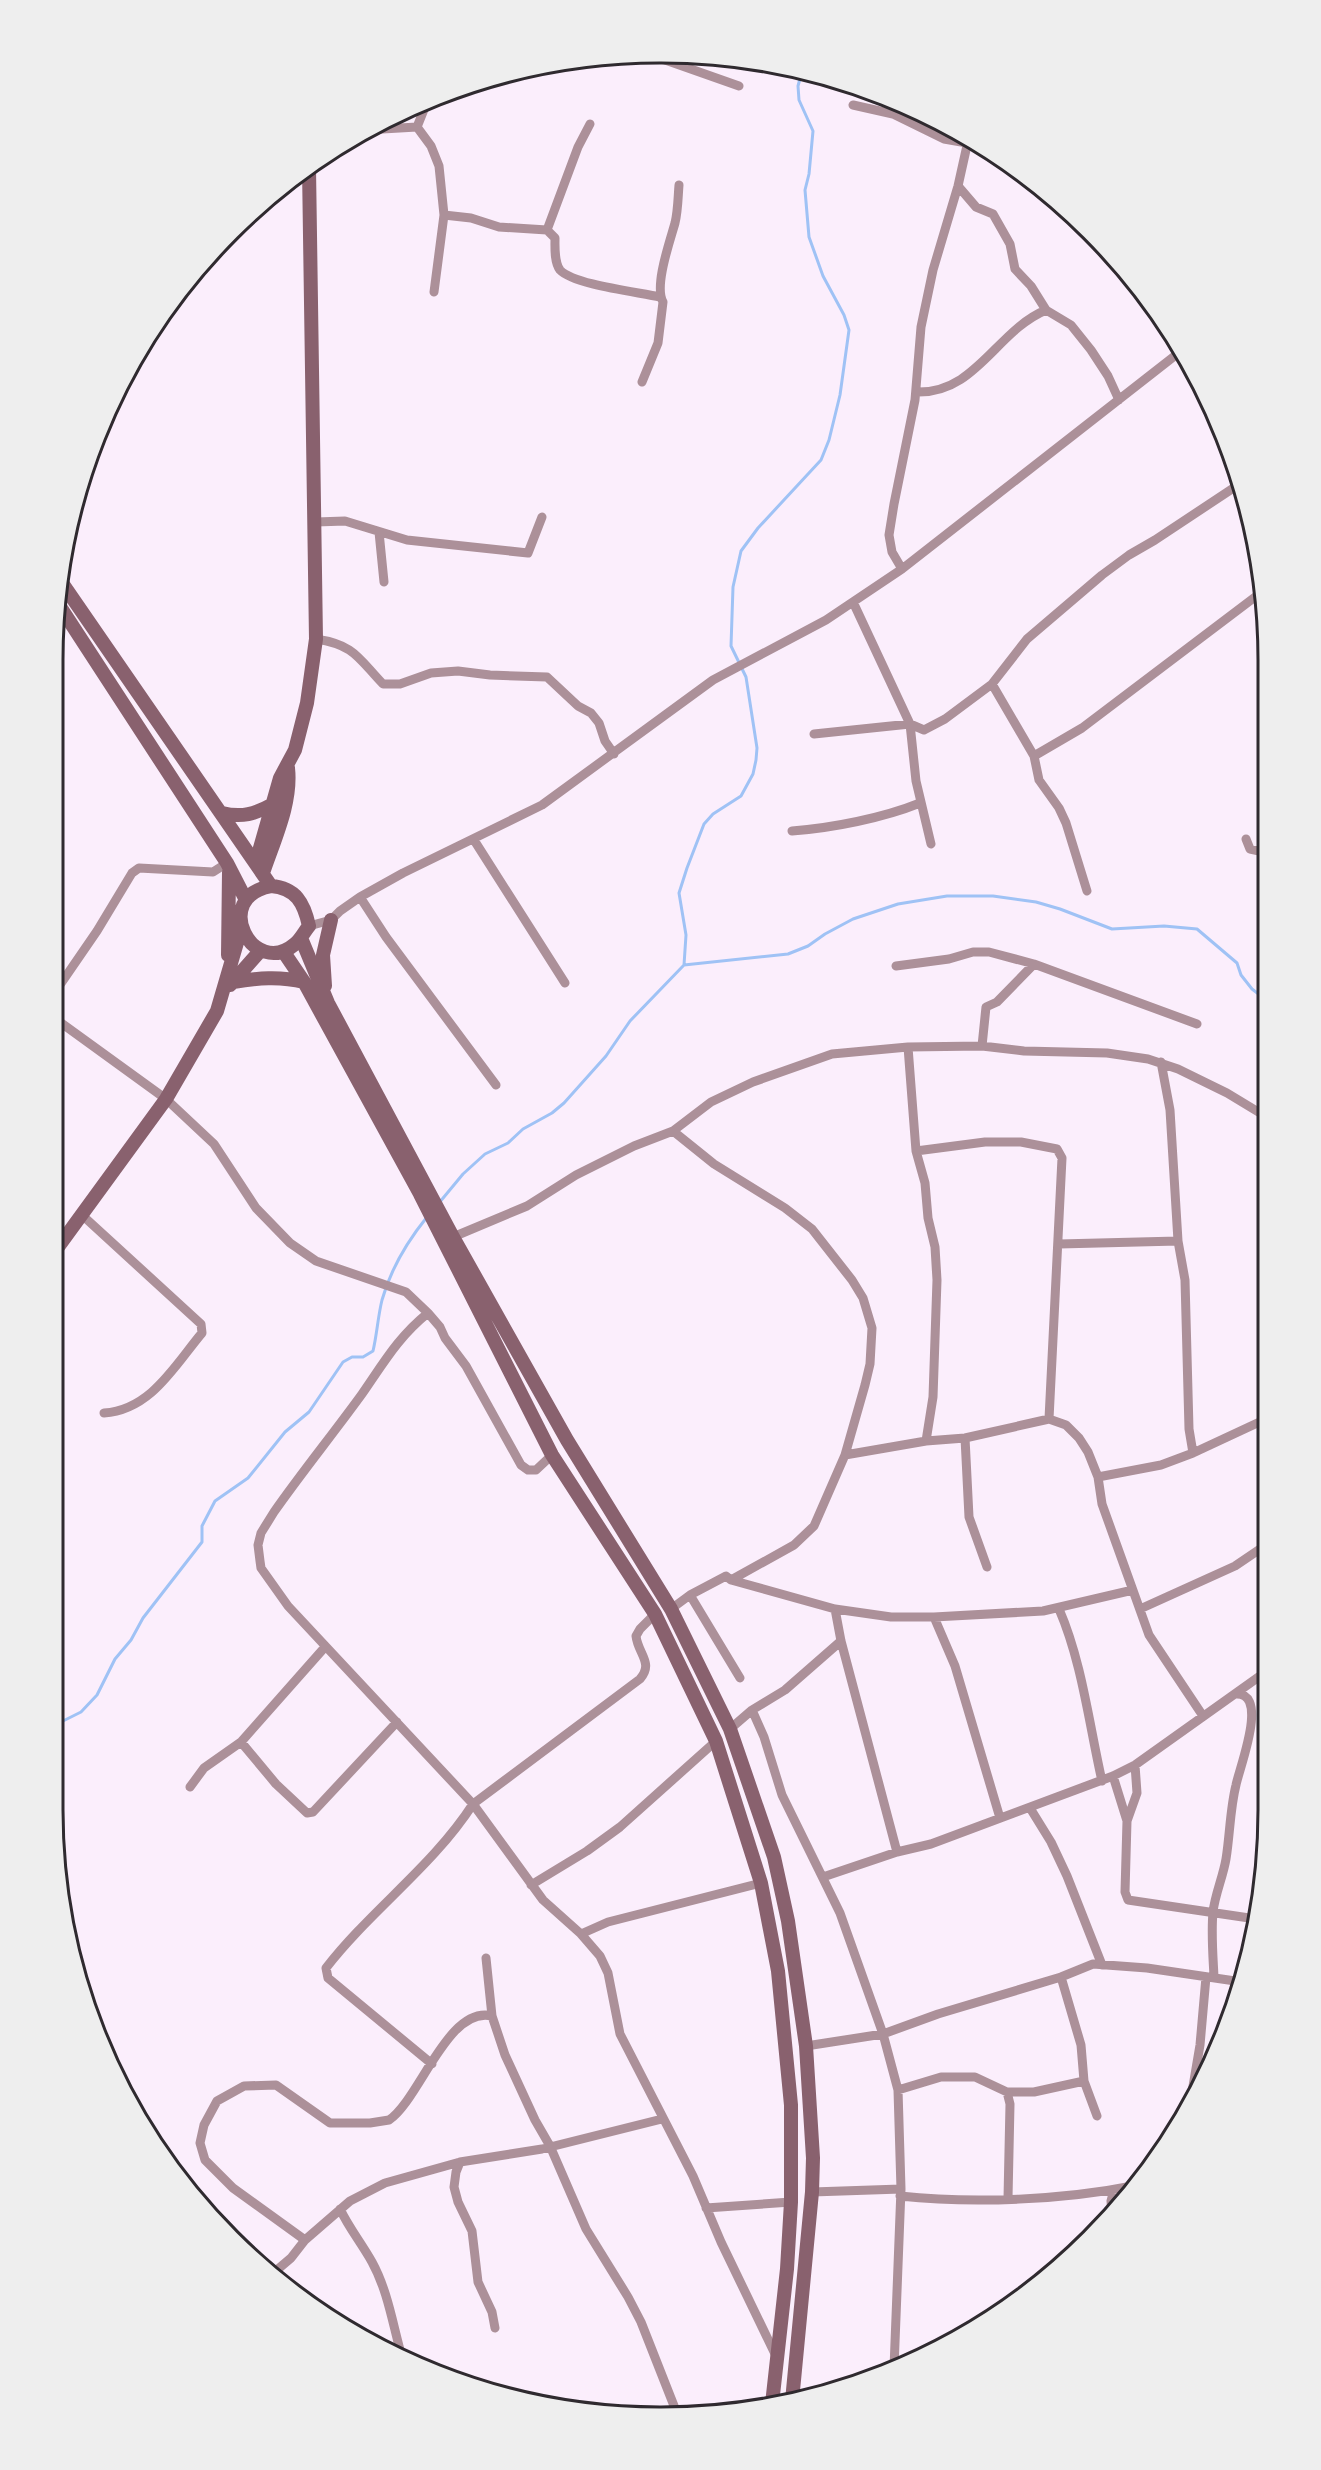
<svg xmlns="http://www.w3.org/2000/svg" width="1321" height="2470" viewBox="0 0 1321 2470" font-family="Manrope,sans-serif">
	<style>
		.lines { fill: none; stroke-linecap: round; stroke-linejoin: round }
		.stream { stroke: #9fc2f5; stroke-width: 3 }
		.minor { stroke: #ac9099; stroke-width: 9 }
		.secondary { stroke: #89616e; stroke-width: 14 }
		.rim { fill: none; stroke: #2f2a2f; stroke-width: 3 }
	</style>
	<rect width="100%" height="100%" fill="#fbeefc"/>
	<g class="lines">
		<!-- stream -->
		<path class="stream" d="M684,965L788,954L808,946L825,934L853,919L898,904L947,896H993L1036,902L1060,909L1112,929L1164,926L1197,929L1237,963L1241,975L1252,989L1265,999
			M439,1203L463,1174L485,1154L508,1143L523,1129L552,1113L564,1103L606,1056L630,1021L684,965L686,935L679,893L687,868L704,824L713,814L741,796L753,774L756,760L757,748L746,677L731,646L733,587L741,551L758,528L821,460L829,440L840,395L849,330L844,315L823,276L809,237L805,190L809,174L813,131L799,100L798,86L802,71
			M53,1730L61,1722L81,1712L97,1695L115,1659L131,1640L143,1618L202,1542V1526L215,1501L248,1478L285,1432L309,1412L343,1362L352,1357H363L373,1351C377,1334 378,1316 382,1300C391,1268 406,1243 427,1217"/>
		<!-- minor -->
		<path class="minor" d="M651,55L739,86
			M853,105L893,114L944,139L967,143
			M417,127L431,146L439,166L444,215L434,292
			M417,127L427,102
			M365,130L417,127
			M958,186L976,207L993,214L1010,244L1015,269L1031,286L1046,310L1071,325L1091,350L1108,376L1119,400
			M444,215L471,218L499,227L547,230L555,238C555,247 554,262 560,270C574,285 638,292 660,297
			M547,230L578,147L590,124
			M642,382L658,343L663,302C654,286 670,241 675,223C678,211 678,197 679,185
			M916,392C976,394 996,331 1046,310
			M316,522L345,521L407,540L528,553L542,517
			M379,532L384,582
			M902,569L892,552L889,535L894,504L915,400L921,327L933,270L958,186L968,141
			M853,602L910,724L916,781L931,844
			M316,639C355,645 358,658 383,684H400L431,673L458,671L490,675L547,677L578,706L591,713L599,723L605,741L614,754
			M992,684L1034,756L1039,780L1059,808L1066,823L1087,891
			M814,734L910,724L924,730L945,719L992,684L1027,639L1102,575L1129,555L1155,540L1238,485
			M1034,756L1082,728L1263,591
			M792,831C832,828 883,818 920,803
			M1246,839L1250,849L1264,852
			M474,840L565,983
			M360,897L386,937L496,1085
			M309,926L331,920L340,911L360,897L403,873L542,805L713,680L826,620L902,569L1181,351
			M896,966L949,959L973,952H989L1034,964L1197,1024
			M53,995L97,931L132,873L139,868L213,872L227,863
			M53,1017L166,1099L214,1144L256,1208L290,1243L316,1261L406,1292L428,1313L440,1327L445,1338L466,1366L521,1465L528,1470H536L552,1455
			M982,1046L986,1007L997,1002L1034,964
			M908,1047L916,1151L925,1183L928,1218L935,1247L937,1280L933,1397L926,1441
			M1161,1062L1170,1110L1178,1241L1185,1280L1189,1429L1193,1453
			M673,1131L714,1164L785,1208L812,1229L852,1280L863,1298L872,1328L870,1364L865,1385L845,1455L814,1526L794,1545L731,1580
			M916,1151L985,1142H1021L1057,1149L1062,1158L1049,1419
			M82,1215L201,1324L202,1333C175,1365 151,1410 104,1413
			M453,1237L527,1206L576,1175L634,1146L673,1131L711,1102L753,1082L832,1054L908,1047L982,1046L1024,1051L1107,1053L1148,1059L1178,1069L1227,1093L1265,1116
			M1059,1244L1178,1241
			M428,1313C398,1337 383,1364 362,1394C333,1434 302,1472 274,1512L261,1533L258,1545L260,1561L261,1568L288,1606L473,1804L543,1900L581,1934L600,1956L608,1973L620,2034L693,2176L721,2242L777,2358
			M965,1438L969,1517L987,1567
			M845,1455L926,1441L965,1438L1049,1419L1066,1425L1079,1438L1088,1452L1098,1477L1102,1504L1149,1635L1203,1716
			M1098,1477L1161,1465L1193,1453L1266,1419
			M690,1595L740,1678
			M671,1609L690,1595L726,1576L731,1580L835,1609L891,1617H934L1043,1611L1133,1590
			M835,1609L841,1641L897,1852
			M1059,1609C1082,1662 1089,1724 1102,1781
			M1140,1609L1235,1566L1266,1545
			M934,1617L955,1666L1000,1818
			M752,1710L764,1737L782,1795L840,1913L883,2034L898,2090L901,2189L894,2368
			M730,1729L752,1710L785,1690L841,1641
			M241,1742L276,1784L307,1813L313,1812L397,1722
			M1135,1765L1137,1793L1127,1821L1125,1892L1128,1900L1256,1919
			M1113,1776L1127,1821
			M190,1787L204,1768L241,1742L325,1647
			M1030,1808L1051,1842L1067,1876L1102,1965
			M823,1877L897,1852L931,1844L1113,1776L1135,1765L1267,1671
			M531,1885L587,1851L620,1827L716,1741
			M581,1934L608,1922L761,1883
			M486,1958L492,2016L505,2055L535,2120L550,2146L586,2229L628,2297L641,2322L678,2416
			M1061,1977L1081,2045L1084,2081L1097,2116
			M1214,1977C1213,1956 1211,1933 1213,1912C1215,1894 1223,1877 1226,1859C1230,1834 1230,1809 1236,1785C1239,1769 1269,1694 1237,1694
			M806,2046L883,2034L938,2014L1061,1977L1093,1964L1147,1968L1242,1982
			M432,2064L328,1978L326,1968C371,1910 433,1866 473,1804L640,1679C654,1663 638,1654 636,1636L640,1629L655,1614
			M898,2090L941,2077H975L1007,2092H1034L1084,2081
			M1007,2092L1010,2104L1008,2198
			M1190,2104L1200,2045L1206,1977
			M460,2162L456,2172L454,2187L458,2202L472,2231L478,2282L492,2312L495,2328
			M812,2192L901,2189
			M900,2196C974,2204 1064,2200 1138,2185
			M706,2208L791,2202
			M340,2209C349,2228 362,2244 372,2262C388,2291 393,2326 402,2357
			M1112,2215L1111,2201L1114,2190
			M305,2240L233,2188L205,2160L200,2143L204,2125L217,2101L244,2086L276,2085L330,2123H370L389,2120C420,2099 448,2005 492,2016
			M271,2275L291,2258L305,2240L350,2201L385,2183L460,2162L542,2149L662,2119"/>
		<!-- secondary -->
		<path class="secondary" d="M60,580L271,886
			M57,602L227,863L246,900
			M222,813C242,818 255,814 273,804
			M256,862L280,778L295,750L307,703L316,639L309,168
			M263,873C274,840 292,803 288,768
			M271,886C296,888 304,903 309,926C304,932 301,939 295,944C253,980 210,897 271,886Z
			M301,938L328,1003L453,1237L567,1440L671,1609L730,1729L774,1857L788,1921L806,2046L813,2158L812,2192L792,2401
			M283,951L304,982L420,1194L552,1455L655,1614L716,1741L761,1883L778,1971L791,2105V2202L787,2269L772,2404
			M228,955L229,872
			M233,982C257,978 280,976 304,982
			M230,985L261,950
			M325,986L323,955L331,920
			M53,1254L166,1099L217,1011L241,929"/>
	</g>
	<!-- crop -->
	<path d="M0 0H1321V2470H0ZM660 63H661A597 597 0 0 1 1258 660V1810A597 597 0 0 1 661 2407H660A597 597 0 0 1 63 1810V660A597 597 0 0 1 660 63Z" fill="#eee" fill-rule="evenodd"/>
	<path class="rim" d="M660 63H661A597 597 0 0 1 1258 660V1810A597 597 0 0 1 661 2407H660A597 597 0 0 1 63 1810V660A597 597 0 0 1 660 63Z"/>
</svg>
